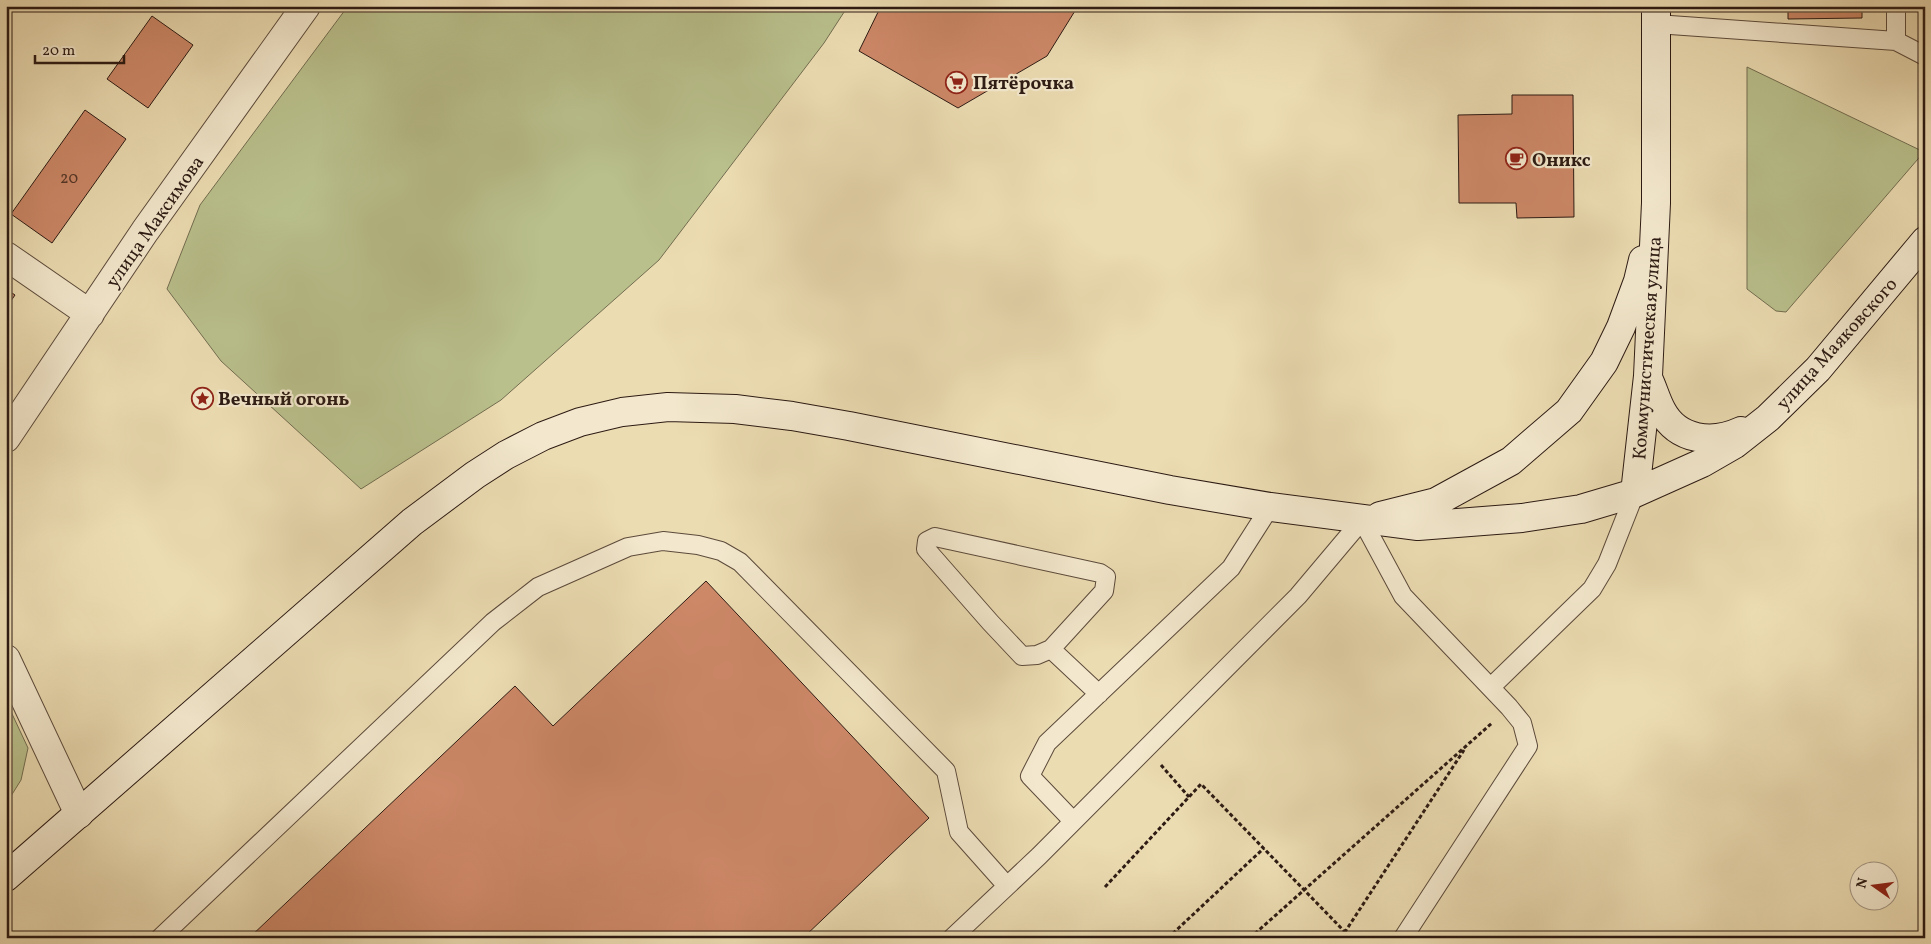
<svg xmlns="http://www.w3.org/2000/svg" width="1931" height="944" viewBox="0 0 1931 944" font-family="Vollkorn,serif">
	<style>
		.green { fill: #b9c08c; stroke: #726d50 }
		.building { fill: #cd8868; stroke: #2c1a13 }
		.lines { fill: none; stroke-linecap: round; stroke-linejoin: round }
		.lane-casing { stroke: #5c4a3b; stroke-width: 20 }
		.street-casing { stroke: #5c4a3b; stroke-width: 30 }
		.secondary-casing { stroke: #2c1a13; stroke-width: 30 }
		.path { stroke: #2c1a13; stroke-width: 3; stroke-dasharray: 4 2.5; stroke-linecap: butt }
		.lane { stroke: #f3e8cd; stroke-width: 18 }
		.street { stroke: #f3e8cd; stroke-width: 28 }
		.secondary { stroke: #f3e8cd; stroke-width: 28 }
		.labels { text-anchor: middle; stroke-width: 4.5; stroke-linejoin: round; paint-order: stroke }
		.number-label { font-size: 16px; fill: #543628 }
		.poi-label { font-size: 19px; font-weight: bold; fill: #2c1a13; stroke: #f3e8cd; text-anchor: start }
		.street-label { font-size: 19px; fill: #2c1a13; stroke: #f3e8cd }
	</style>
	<rect width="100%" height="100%" fill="#ecdcb2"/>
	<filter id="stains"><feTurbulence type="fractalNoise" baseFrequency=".004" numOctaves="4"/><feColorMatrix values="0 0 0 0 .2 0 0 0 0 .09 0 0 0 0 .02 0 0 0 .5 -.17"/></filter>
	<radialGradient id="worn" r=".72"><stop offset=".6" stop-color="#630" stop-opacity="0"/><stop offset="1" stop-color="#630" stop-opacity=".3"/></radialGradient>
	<!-- green -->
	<path class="green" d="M348,6H848L824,43L659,260L501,400L361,489L221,361L167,289L200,205Z
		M1747,67L1924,152L1786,312L1776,311L1747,289Z
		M6,701L28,748L21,780L6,804Z"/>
	<!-- building -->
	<path class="building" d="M881,6H1078L1047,56L958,108L859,51Z
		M1788,6H1862V18L1788,19Z
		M152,16L193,45L148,108L107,79Z
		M1512,95H1573L1574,217L1517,218L1516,203H1459L1458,115L1512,114Z
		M85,110L126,139L52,243L11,214Z
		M6,289L15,295L6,308Z
		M706,581L929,818L803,938H249L515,686L553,726Z"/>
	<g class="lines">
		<defs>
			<path id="lane" d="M1896,6V41L1925,56
				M1656,24L1896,41
				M935,537L1100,573L1106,577L1104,591L1051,649L1037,655L1022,656L990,622L926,549L927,541Z
				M1051,649L1099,694
				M1491,687L1592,589L1607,564L1635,493
				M1073,821L1030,776L1047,743L1231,568L1270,507
				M160,938L493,622L538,587L628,547L663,541L698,545L721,551L740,562L946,771L959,832L1007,886
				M952,938L1039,856L1298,596L1362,520L1403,596L1509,707L1522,723L1528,746L1403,938"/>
			<path id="street" d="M6,256L90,314
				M6,438L145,231L306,6
				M6,659L79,814"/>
			<path id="secondary" d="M1648,378C1653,388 1656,400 1662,411C1678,441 1713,444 1741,431
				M1635,493L1648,376L1656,203V6
				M1380,516L1436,502L1511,461L1569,411L1604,362L1621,327L1638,281L1643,260
				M6,877L412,522L475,475L506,455L543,436L580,422L622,412L668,407L735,409L792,416L849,426L1170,490L1270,507L1418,526L1522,518L1581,509L1635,493L1702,463L1735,444L1768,418L1818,369L1925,241"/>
		</defs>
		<!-- lane casing -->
		<use href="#lane" class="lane-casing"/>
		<!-- street casing -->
		<use href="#street" class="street-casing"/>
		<!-- secondary casing -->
		<use href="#secondary" class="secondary-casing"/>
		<!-- path -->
		<path class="path" d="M1161,765L1189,797
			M1105,887L1201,784L1345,932
			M1168,938L1264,848
			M1250,938L1492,723
			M1341,938L1464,750"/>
		<!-- lane -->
		<use href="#lane" class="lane"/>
		<!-- street -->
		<use href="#street" class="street"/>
		<!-- secondary -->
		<use href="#secondary" class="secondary"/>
	</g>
	<!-- icons -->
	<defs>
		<symbol id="supermarket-ring" viewBox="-11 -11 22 22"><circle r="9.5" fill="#f3e8cd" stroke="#8f2418" stroke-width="1.5"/><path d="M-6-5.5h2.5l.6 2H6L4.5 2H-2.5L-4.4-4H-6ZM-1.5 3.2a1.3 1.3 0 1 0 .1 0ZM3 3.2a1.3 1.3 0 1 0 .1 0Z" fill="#8f2418"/></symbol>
		<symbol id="cafe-ring" viewBox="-11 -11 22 22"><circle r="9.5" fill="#f3e8cd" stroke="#8f2418" stroke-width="1.5"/><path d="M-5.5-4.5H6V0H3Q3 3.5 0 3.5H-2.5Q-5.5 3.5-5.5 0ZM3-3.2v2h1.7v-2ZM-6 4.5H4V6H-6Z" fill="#8f2418"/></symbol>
		<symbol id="sight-ring" viewBox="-11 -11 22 22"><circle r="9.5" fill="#f3e8cd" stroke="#8f2418" stroke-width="1.5"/><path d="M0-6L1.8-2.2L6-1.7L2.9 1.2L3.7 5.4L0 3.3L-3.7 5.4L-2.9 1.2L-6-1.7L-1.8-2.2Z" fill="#8f2418"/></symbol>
	</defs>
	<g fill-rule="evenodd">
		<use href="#supermarket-ring" x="944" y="70" width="25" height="25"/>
		<use href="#cafe-ring" x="1504" y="146" width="25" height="25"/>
		<use href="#sight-ring" x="190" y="386" width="25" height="25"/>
	</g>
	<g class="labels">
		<!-- number labels -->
		<g class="number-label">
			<text x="69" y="183">20</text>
		</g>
		<!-- poi labels -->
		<g class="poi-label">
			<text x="973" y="89">Пятёрочка</text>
			<text x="1532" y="166">Оникс</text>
			<text x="218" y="405">Вечный огонь</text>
		</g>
		<!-- street labels -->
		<g class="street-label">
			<text transform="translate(154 221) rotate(-55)" y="7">улица Максимова</text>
			<text transform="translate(1836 343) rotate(-48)" y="7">улица Маяковского</text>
			<text transform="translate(1646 348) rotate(-86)" y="7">Коммунистическая улица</text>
		</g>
	</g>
	<!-- margin -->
	<rect width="1931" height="944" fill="none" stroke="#ecdcb2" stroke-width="25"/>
	<rect x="8" y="8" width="1916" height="929" fill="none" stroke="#2c1a13" stroke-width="2.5"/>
	<rect x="12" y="12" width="1906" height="919" fill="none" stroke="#2c1a13"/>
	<!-- north arrow -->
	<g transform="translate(1874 886) rotate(284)"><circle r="24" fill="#f3e8cd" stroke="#a39683"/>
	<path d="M0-4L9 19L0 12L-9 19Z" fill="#8f2418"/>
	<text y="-8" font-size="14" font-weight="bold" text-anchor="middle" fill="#2c1a13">N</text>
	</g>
	<!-- scale -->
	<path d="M35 55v8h89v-8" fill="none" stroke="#2c1a13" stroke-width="2.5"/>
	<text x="42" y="55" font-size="15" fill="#2c1a13" stroke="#f3e8cd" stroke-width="4" paint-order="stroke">20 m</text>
	<rect width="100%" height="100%" filter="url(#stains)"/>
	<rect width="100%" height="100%" fill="url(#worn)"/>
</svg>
